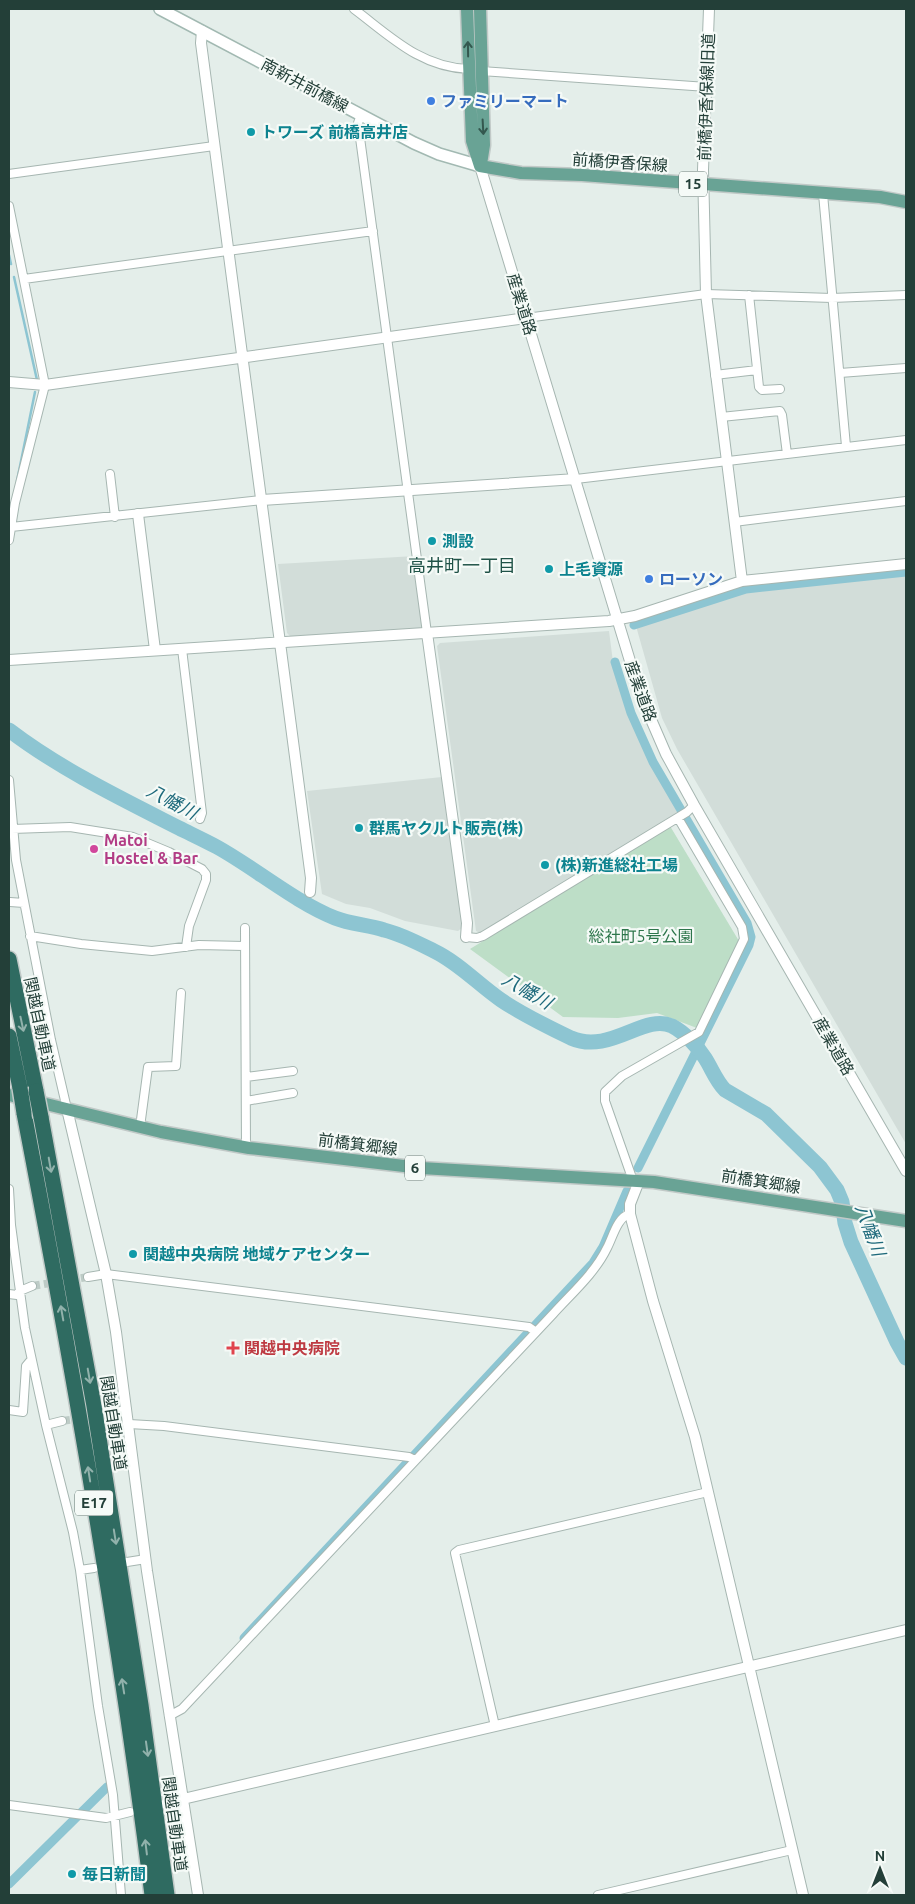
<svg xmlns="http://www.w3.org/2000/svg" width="915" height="1904" viewBox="0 0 915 1904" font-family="Ubuntu,'Noto Sans JP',sans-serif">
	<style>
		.built { fill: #d2ddd9 }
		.green { fill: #bddec7 }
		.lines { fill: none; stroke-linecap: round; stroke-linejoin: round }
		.stream { stroke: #8dc5d2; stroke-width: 2.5 }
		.canal { stroke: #8dc5d2; stroke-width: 9 }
		.river { stroke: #8dc5d2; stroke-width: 15 }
		.minor-tunnel { stroke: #bdcbc6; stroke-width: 8; stroke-dasharray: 8 4; stroke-linecap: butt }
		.minor-casing { stroke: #a6b6b1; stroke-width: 10 }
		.tertiary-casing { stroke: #a6b6b1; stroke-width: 12 }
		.secondary-casing { stroke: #a2b9b2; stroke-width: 14 }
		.primary-casing { stroke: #c1c9c7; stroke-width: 15 }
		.motorway-casing { stroke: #c1c9c7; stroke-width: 18 }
		.minor { stroke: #fff; stroke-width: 8 }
		.tertiary { stroke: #fff; stroke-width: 10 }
		.secondary { stroke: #fff; stroke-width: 11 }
		.primary { stroke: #69a395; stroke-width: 12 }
		.motorway { stroke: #2f6b61; stroke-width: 15 }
		.motorway-bridge-casing { stroke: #c1c9c7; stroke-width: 18; stroke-linecap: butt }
		.motorway-bridge { stroke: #2f6b61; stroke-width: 15 }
		.oneway { stroke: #34584f }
		.oneway2 { stroke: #92b2ac }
		.shop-dot { fill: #3f7fe0; stroke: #f5faf7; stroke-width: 2 }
		.culture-dot { fill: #0f9aa8; stroke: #f5faf7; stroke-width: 2 }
		.hotel-dot { fill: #d1479c; stroke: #f5faf7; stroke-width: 2 }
		.health-dot { fill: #e0444e; stroke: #f5faf7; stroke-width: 2 }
		.labels { text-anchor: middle; stroke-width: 4.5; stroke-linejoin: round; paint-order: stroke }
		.shield { fill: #f5faf7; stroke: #627771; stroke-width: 1 }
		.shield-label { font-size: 15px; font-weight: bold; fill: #233f38 }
		.street-label { font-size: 16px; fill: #233f38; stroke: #f5faf7 }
		.shop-label { font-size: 16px; font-weight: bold; fill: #366cbe; stroke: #f5faf7; text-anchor: start }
		.culture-label { font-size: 16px; font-weight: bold; fill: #0d838f; stroke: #f5faf7; text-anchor: start }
		.hotel-label { font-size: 16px; font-weight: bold; fill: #b23c85; stroke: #f5faf7; text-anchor: start }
		.park-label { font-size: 16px; fill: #2d764b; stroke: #f5faf7 }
		.health-label { font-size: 16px; font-weight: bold; fill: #be3a42; stroke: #f5faf7; text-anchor: start }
		.neighbourhood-label { font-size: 18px; fill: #1f5247; stroke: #f5faf7 }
		.water-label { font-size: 18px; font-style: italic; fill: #1d697b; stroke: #f5faf7 }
	</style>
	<rect width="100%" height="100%" fill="#e4eeea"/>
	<!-- built -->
	<path class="built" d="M415,556L424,623L420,628L292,638L287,633L278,564Z
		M906,573V1144L677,749L662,718L636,626L744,591Z
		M609,631L613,662L627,709L645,753L679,813L480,933L476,931L437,646L440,643Z
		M442,777L463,927L458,931L405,921L370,908L346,904L322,894L307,791Z"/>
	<!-- green -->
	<path class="green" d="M670,826L739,941L697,1028L657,1013L618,1018L563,1017L470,949Z"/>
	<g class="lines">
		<!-- stream -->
		<path class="stream" d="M9,255L11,264
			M14,277L37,380
			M17,481L35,392"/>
		<!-- canal -->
		<path class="canal" d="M634,625L746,589L906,572
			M615,662L631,713L653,762L747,923L751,937L749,945L638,1168
			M244,1638L593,1263L603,1247L627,1191
			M9,1884L107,1787"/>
		<!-- river -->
		<path class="river" d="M9,730C60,769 122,799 179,828C191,834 204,840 217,847C255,868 295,902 335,918C350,924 368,925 384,930C401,934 418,943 434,951C459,963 479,985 501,1000C523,1015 548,1027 571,1038C610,1055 644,1013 672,1026C684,1032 698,1047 705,1058C712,1069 716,1081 725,1090L766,1114L820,1167L837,1190L842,1202L845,1223L851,1242L897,1342L906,1358"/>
		<!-- minor-tunnel -->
		<path class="minor-tunnel" d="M69,1280L88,1277
			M32,1286L57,1282
			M62,1421L83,1418"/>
		<defs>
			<path id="minor" d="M354,9C390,36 420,67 468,69
				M481,71L707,87
				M361,115L358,123L427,633
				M9,174L214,146
				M823,194L846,446
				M9,206L45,385L15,503L9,540
				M24,279L373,231
				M749,295L759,387L762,390L780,389
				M526,318L706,294L832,298L906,295
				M840,373L906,368
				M715,375L757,370
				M721,417L780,411L782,415L787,454
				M110,474L115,517
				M576,479L906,440
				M734,522L906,501
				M11,527L262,500
				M182,649L202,813L200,819
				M9,780L16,860L51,1040L67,1109
				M12,829L70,827L133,837L169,852L202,869L206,874V880L189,926L186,947
				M10,902L24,903
				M245,928L246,1148
				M30,936L81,944L152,951L199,945L244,946
				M466,937L477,938L483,936L687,812L694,805
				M246,1077L293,1071
				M246,1101L293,1093
				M140,1127L148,1067L176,1066L181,993
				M630,1180L631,1175L605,1101V1092L622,1076L699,1032L744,939L742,927L678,818
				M9,1189L11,1225L25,1328L46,1425L73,1532L80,1570L98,1706L113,1795L121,1895
				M88,1277L106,1274L529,1327L536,1332
				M9,1294L17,1295L20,1291L32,1286
				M9,1410L23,1412L26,1366L31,1360
				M109,1413L127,1410
				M129,1424L164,1426L409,1457L415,1460
				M46,1425L62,1421
				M127,1562L146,1559
				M80,1570L94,1568
				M169,1716L182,1709L553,1314C572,1293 595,1273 607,1248C613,1237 617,1217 630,1214
				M495,1726L455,1553L459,1550L708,1492
				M164,1804L183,1799
				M9,1805L106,1818L130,1812
				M598,1895L792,1850"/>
			<path id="tertiary" d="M709,9L703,170L706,294L742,581
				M202,31L201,43L311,878L310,892
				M480,166L640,694L666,754L694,805L906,1171
				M9,382L45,385L526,318
				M262,500L576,479
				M138,514L155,650
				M427,633L467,923L466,937
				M9,660L609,621L635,616L742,581L906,564
				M67,1109L106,1274L116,1332L147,1571L198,1895
				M639,1181L630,1204V1214L653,1301L695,1437L803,1895
				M183,1799L906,1630"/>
			<path id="secondary" d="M160,9L414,143L439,154L480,166"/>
			<path id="primary" d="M467,9L472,141L480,166
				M480,9L484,145L481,164
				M480,166L521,173L582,175L880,197L906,202
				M9,1095L161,1132L249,1148L421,1168L654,1182L906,1221"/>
			<path id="motorway" d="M9,959L36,1091
				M9,1036L20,1088
				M24,1113C74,1373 119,1633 152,1895
				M41,1117L94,1406L141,1705L167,1895"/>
		</defs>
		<!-- minor casing -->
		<use href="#minor" class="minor-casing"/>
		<!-- tertiary casing -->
		<use href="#tertiary" class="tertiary-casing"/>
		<!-- secondary casing -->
		<use href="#secondary" class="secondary-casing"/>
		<!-- primary casing -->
		<use href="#primary" class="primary-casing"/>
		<!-- motorway casing -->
		<use href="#motorway" class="motorway-casing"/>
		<!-- minor -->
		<use href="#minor" class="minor"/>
		<!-- tertiary -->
		<use href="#tertiary" class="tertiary"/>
		<!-- secondary -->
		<use href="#secondary" class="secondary"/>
		<!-- primary -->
		<use href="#primary" class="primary"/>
		<!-- motorway -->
		<use href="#motorway" class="motorway"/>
		<defs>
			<path id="motorway-bridge" d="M20,1088L24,1113
				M36,1091L41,1117"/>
		</defs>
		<!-- motorway-bridge casing -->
		<use href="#motorway-bridge" class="motorway-bridge-casing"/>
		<!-- motorway-bridge -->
		<use href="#motorway-bridge" class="motorway-bridge"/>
	</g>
	<!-- one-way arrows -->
	<defs><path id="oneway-shaft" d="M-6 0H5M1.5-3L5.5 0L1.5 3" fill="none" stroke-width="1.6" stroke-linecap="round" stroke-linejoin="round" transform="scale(1.25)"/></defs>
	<g class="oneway">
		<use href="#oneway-shaft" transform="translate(468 49) rotate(-91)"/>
		<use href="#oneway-shaft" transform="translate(483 127) rotate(87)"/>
	</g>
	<g class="oneway2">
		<use href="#oneway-shaft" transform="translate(22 1024) rotate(78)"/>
		<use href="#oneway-shaft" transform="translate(50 1165) rotate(80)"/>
		<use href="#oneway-shaft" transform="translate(62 1313) rotate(-100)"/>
		<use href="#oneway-shaft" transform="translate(89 1376) rotate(80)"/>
		<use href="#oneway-shaft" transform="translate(89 1474) rotate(-99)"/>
		<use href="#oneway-shaft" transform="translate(115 1537) rotate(81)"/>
		<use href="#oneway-shaft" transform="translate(123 1686) rotate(-99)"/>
		<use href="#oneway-shaft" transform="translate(147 1749) rotate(82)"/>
		<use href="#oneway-shaft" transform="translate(146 1847) rotate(-97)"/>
	</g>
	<!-- markers -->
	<g class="shop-dot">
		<circle cx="431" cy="101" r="5"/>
		<circle cx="649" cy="579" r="5"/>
	</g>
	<g class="culture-dot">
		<circle cx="251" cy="132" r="5"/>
		<circle cx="432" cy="541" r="5"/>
		<circle cx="549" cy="569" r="5"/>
		<circle cx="359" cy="828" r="5"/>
		<circle cx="545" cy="865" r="5"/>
		<circle cx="133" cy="1254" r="5"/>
		<circle cx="72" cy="1874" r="5"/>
	</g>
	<circle class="hotel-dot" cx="94" cy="849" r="5"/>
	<path class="health-dot" d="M230.5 1340.5h5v5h5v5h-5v5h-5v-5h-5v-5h5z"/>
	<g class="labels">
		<!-- shield labels -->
		<g class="shield">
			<rect x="679" y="171.5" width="28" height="25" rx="4"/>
			<rect x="405" y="1155.5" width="20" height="25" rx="4"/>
			<rect x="75" y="1490.5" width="38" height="25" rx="4"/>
		</g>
		<g class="shield-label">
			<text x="693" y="189">15</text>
			<text x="415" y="1173">6</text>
			<text x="94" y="1508">E17</text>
		</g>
		<!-- street labels -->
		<g class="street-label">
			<text transform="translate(305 85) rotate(28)" y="6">南新井前橋線</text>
			<text transform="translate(706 97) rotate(-88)" y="6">前橋伊香保線旧道</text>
			<text transform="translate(620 162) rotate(4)" y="6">前橋伊香保線</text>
			<text transform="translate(522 304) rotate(73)" y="6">産業道路</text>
			<text transform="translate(641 691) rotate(70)" y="6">産業道路</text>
			<text transform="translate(40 1024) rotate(78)" y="6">関越自動車道</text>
			<text transform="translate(834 1046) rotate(60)" y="6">産業道路</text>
			<text transform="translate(358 1144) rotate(7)" y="6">前橋箕郷線</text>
			<text transform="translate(761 1181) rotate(9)" y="6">前橋箕郷線</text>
			<text transform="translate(114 1423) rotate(81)" y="6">関越自動車道</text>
			<text transform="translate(175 1824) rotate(82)" y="6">関越自動車道</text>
		</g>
		<!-- shop labels -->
		<g class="shop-label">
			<text x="441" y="107">ファミリーマート</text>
			<text x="659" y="585">ローソン</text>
		</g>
		<!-- culture labels -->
		<g class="culture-label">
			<text x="261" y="138">トワーズ 前橋高井店</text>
			<text x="442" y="547">測設</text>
			<text x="559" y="575">上毛資源</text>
			<text x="369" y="834">群馬ヤクルト販売(株)</text>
			<text x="555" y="871">(株)新進総社工場</text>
			<text x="143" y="1260">関越中央病院 地域ケアセンター</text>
			<text x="82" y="1880">毎日新聞</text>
		</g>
		<!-- hotel labels -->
		<g class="hotel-label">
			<text x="104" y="846">Matoi<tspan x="104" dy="18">Hostel &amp; Bar</tspan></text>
		</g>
		<!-- park labels -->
		<g class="park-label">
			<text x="641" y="942">総社町5号公園</text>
		</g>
		<!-- health labels -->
		<g class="health-label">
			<text x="244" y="1354">関越中央病院</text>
		</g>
		<!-- neighbourhood labels -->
		<g class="neighbourhood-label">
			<text x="462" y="572">高井町一丁目</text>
		</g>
		<!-- water labels -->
		<g class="water-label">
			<text transform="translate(172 802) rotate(28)" y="6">八幡川</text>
			<text transform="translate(527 991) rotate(30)" y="6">八幡川</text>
			<text transform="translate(870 1230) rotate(70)" y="6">八幡川</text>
		</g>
	</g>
	<!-- border -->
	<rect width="915" height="1904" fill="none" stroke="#233f38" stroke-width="20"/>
	<!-- north arrow -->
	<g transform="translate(880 1869)" stroke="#f5faf7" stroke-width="4" paint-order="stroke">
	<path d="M0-4L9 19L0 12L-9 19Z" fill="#233f38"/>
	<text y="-8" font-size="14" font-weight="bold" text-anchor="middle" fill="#233f38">N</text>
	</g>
</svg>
